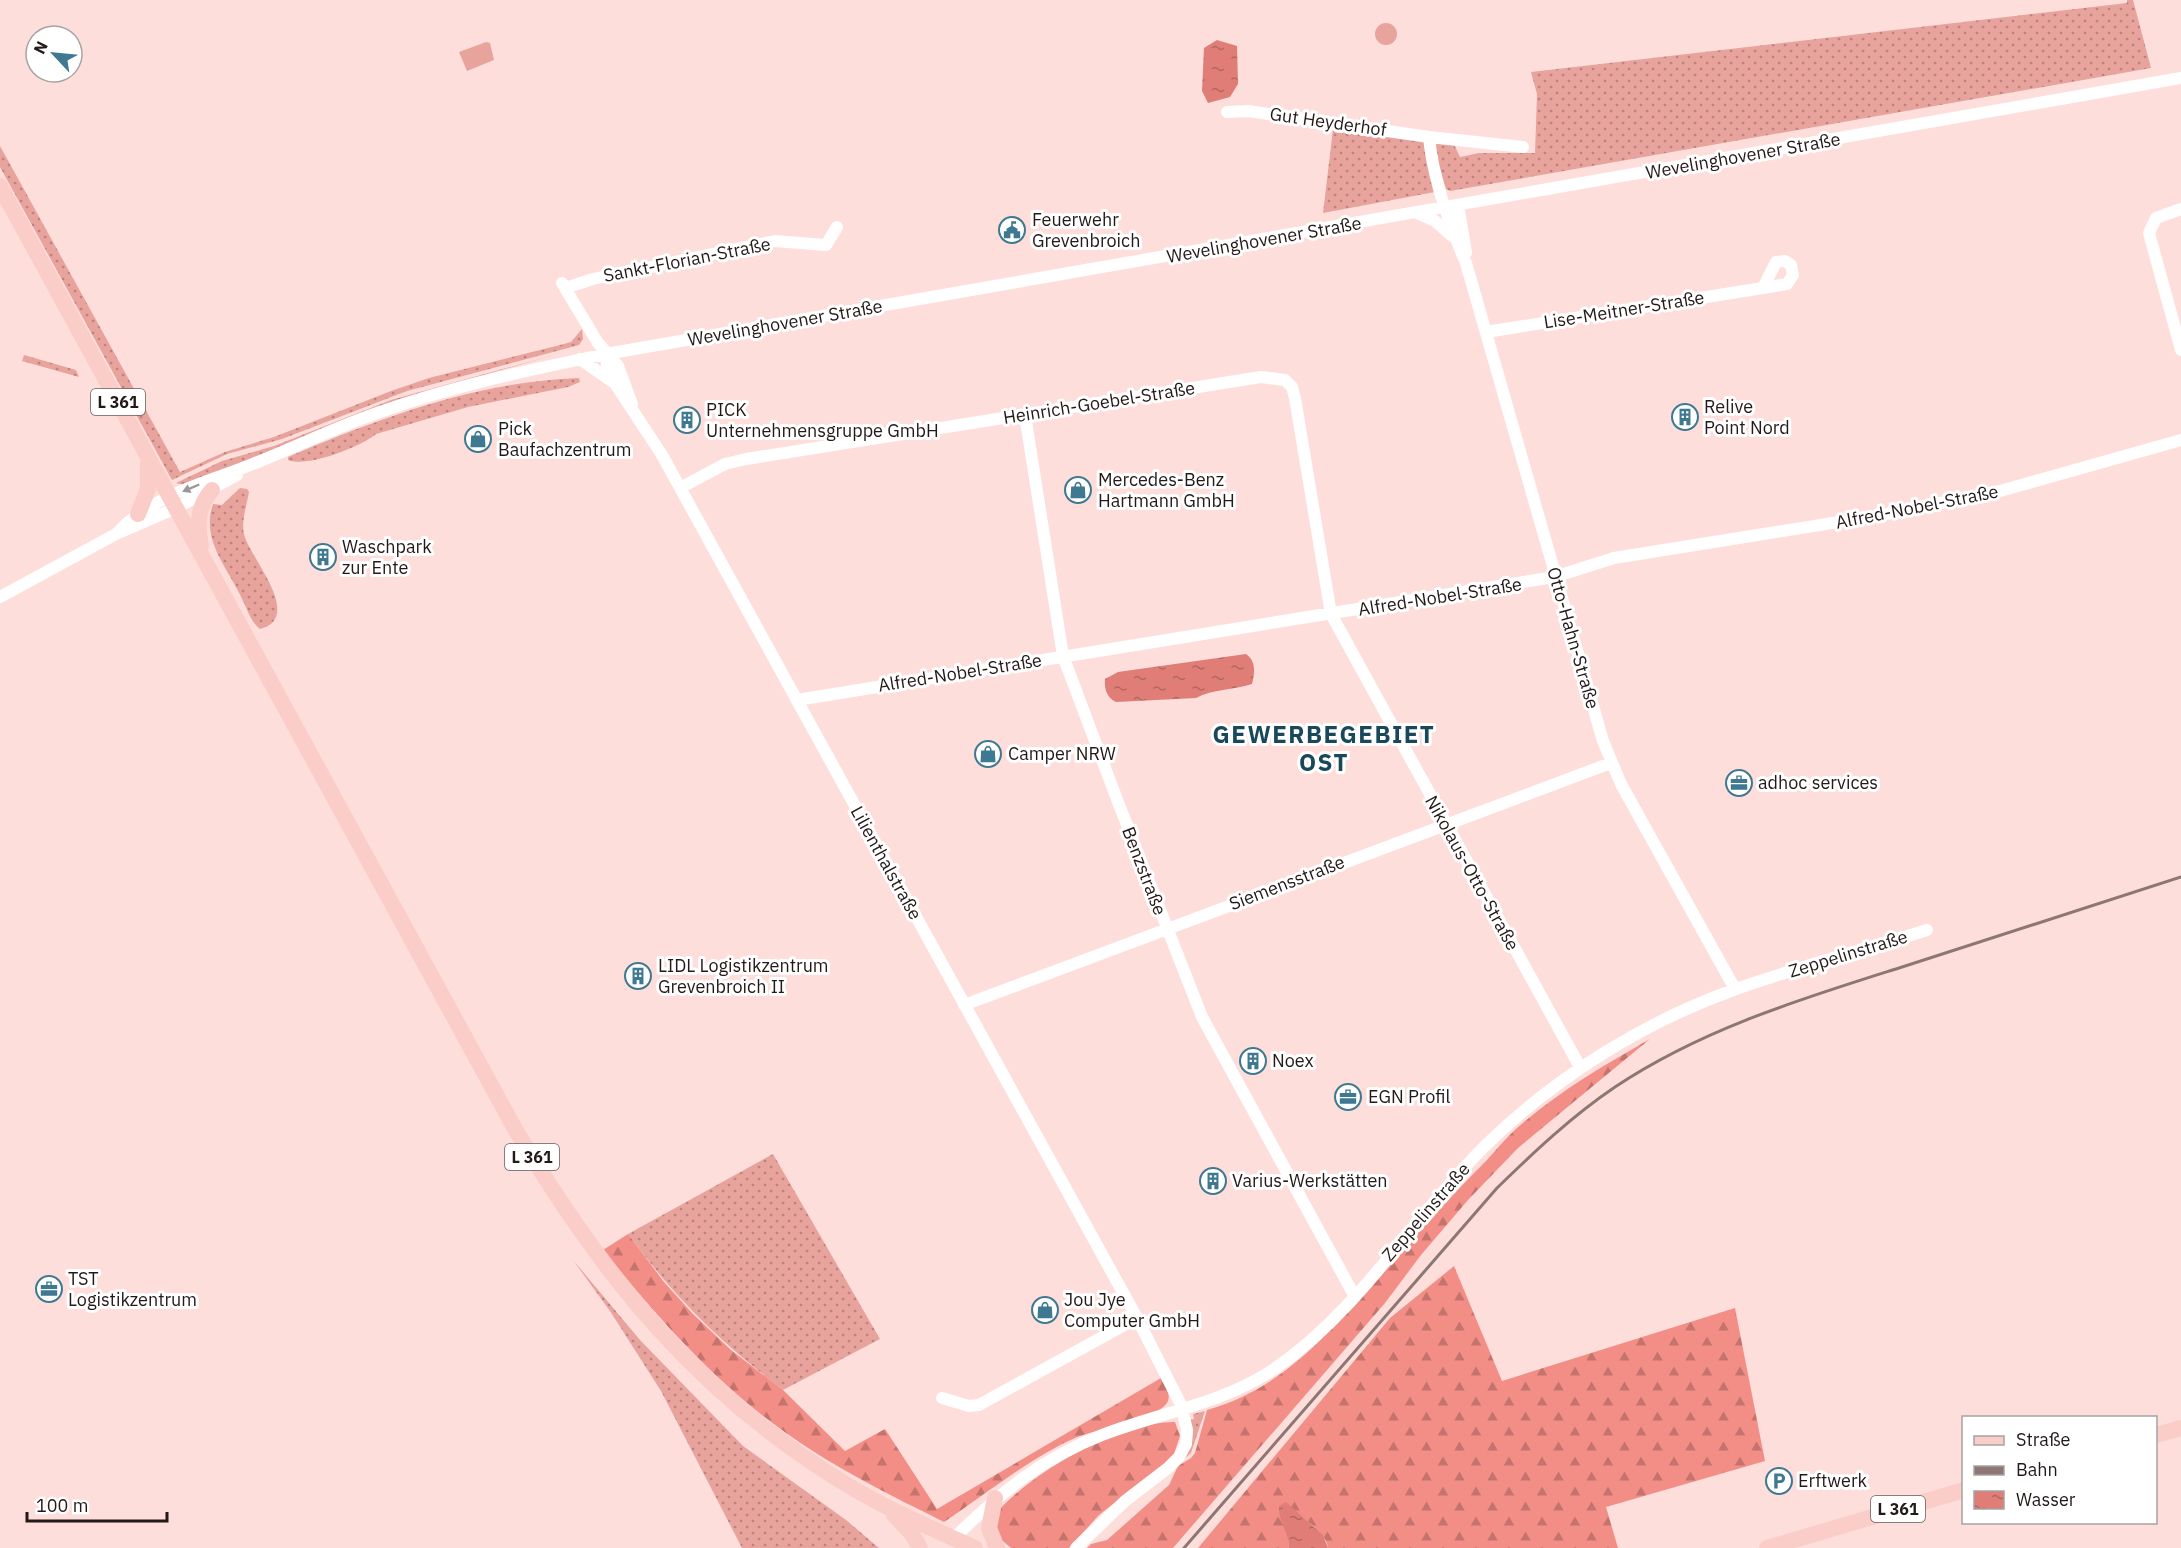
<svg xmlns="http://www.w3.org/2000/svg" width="2181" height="1548" viewBox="0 0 2181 1548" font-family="'IBM Plex Sans',sans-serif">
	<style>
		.grass { fill: url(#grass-dots) }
		.forest { fill: url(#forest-firs) }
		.garden { fill: #e8a39d }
		.water { fill: url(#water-ripples) }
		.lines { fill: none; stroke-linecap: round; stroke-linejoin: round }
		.minor { stroke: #fff; stroke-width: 12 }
		.major { stroke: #fbcdc8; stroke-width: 16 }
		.rail { stroke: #8c7775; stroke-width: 3 }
		.oneway { fill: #9c9897 }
		.labels { text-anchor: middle; stroke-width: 6; stroke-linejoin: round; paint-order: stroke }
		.shield { fill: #fff; stroke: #655e5d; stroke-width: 1.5 }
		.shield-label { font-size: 16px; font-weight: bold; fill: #231918 }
		.street-label { font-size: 18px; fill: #231918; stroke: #fff }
		.poi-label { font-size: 18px; fill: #231918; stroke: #fff; text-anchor: start }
		.district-label { font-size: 24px; font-weight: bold; letter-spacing: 1.5px; fill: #19485b; stroke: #fff }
	</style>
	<defs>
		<pattern id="grass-dots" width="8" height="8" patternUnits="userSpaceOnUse" patternTransform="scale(1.5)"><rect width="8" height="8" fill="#e8a39d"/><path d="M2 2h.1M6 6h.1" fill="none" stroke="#bc847f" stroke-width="1.8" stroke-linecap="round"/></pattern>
		<pattern id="forest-firs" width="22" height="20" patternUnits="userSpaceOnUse" patternTransform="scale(1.5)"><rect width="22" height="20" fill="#f38e87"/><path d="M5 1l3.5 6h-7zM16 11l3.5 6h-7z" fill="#c4736d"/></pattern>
		<pattern id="water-ripples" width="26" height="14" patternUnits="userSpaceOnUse" patternTransform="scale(1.5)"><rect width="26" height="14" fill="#df7d76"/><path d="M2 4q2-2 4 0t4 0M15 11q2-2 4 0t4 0" fill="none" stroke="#b46660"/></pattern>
	</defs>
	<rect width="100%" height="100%" fill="#fededb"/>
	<!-- grass -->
	<path class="grass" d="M2127,0H2133L2151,68L1450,191L1446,189L1434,148L1437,143L1453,142L1460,157L1479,153H1535L1537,94L1531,72L2127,3Z
		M1333,129L1425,141L1435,192L1323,213Z
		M0,146L180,472L225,452L274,437L391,391L429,378L560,345L571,342L582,329L583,339L579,345L407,391L282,439L227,454L172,480L0,167Z
		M561,353L397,400L194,481L184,485L176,483L222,461L274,446L391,400Z
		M24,355L76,370L79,377L22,361Z
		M579,378L580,382L568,387L468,407L376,434C361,447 306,468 288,460V457C382,417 476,382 579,378Z
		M240,488L247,489L249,492C247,504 241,522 244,534C249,557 305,617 260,629C251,622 248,611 243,601C230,570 200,541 213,504L222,505Z
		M773,1154L880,1339L783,1390C718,1340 677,1300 628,1234Z
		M573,1260L640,1340L743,1446L846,1520L879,1548H742L661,1391L610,1311Z
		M1205,1411L1191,1453L1184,1459L1190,1420L1194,1419L1193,1414Z"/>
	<!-- forest -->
	<path class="forest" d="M1650,1039L1518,1148L1468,1200L1421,1255L1385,1303L1173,1548H1087L1091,1544L1107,1540L1169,1485L1178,1466L1191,1458L1195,1453L1207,1410C1282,1389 1328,1334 1378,1278C1413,1239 1448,1199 1486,1161C1498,1148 1510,1133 1524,1122C1563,1089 1606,1064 1650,1039Z
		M628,1234L664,1282L693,1314L731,1350L783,1390L845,1451L885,1429L937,1509L1161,1378C1165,1385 1172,1395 1167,1403C1158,1418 1095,1430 1077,1437C1033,1456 984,1495 944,1522C890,1495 835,1468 786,1433C714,1382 658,1318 603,1250Z
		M1454,1266L1502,1381L1735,1308L1765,1461L1606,1507L1618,1548H1328C1326,1533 1309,1523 1298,1514L1288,1533L1289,1548H1198L1390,1318Z
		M1175,1422L1180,1436L1173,1457L1099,1515L1069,1548H1011L998,1537L996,1520L998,1511C1034,1471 1120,1421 1175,1422Z"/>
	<!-- garden -->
	<path class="garden" d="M1375 34a11 11 0 1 1 22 0a11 11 0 1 1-22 0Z
		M486,42L490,43L494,60L467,71L459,52Z"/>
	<!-- water -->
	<path class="water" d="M1217,40L1237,46L1238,84L1230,97L1208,103L1202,91L1204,48Z
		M1246,654C1256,661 1255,672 1252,684C1233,690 1213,689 1196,698L1116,702C1107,698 1104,689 1105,679L1118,672Z
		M1286,1502L1323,1535L1328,1548H1289C1289,1532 1278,1521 1279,1506Z"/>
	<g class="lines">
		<!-- minor -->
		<path class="minor" d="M1227,112L1248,111L1429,137C1433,180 1449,224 1466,263L1603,741L1621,784L1735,989
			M1429,137L1523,147
			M1458,205L1466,253
			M2181,209L2156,218L2149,233L2181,350
			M1417,213L1435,221L1452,236
			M562,283L598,343L618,366L632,404
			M565,288L593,279L775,241L826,245L837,227
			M1486,332L1763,288L1787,284L1793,275L1791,265L1785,261L1776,262L1763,288
			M606,354L607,367L614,382L662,455L1137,1318L1181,1405L1187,1430L1186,1444L1179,1457L1168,1468L1125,1501L1076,1548
			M580,359L613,382
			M1025,415L1063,656L1118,802L1202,1017L1354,1295
			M680,488L725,464L746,459L1261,377L1285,380L1292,387L1295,398L1331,614L1580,1067
			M116,534C152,495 205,483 253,464C296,447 336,427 380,412C453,386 529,370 606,354L2181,78
			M0,597L116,534L176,508L237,475
			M797,700L1554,577L1614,558L1876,516L2000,491L2181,440
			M964,1005L1611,763
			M942,1398L969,1406L979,1405L1137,1318
			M954,1538C1000,1493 1041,1459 1102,1435C1161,1412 1224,1404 1277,1367C1361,1309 1415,1215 1487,1144C1557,1076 1644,1022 1736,989C1798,967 1864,950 1927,930"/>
		<!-- major -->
		<path class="major" d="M0,186L515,1129C604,1278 698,1395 849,1486C889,1510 933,1529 975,1548
			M138,514L148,489V460
			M201,546C197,525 197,507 212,490
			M2156,1435L2181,1428
			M995,1498L989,1528L997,1548
			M894,1515L912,1534L920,1548
			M1767,1548L1964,1490"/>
		<!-- rail -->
		<path class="rail" d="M1184,1548L1497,1188C1534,1152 1572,1116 1615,1087C1702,1029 1801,999 1899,968C1993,937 2087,907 2181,877"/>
	</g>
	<!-- one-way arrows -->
	<defs><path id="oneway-solid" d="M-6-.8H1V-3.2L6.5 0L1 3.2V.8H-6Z" transform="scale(1.5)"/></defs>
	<use class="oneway" href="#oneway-solid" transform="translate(191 488) rotate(157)"/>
	<!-- icons -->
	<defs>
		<symbol id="civic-ring" viewBox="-11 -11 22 22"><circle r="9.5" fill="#fff" stroke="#3e7891" stroke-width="1.5"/><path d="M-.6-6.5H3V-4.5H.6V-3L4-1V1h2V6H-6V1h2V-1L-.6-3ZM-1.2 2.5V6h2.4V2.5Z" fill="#3e7891"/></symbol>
		<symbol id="building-ring" viewBox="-11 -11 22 22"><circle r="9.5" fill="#fff" stroke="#3e7891" stroke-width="1.5"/><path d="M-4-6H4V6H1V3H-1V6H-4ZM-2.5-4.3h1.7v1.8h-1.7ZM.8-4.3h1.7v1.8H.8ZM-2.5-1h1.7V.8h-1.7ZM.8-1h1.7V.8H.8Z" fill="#3e7891"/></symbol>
		<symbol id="shop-ring" viewBox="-11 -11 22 22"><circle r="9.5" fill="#fff" stroke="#3e7891" stroke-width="1.5"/><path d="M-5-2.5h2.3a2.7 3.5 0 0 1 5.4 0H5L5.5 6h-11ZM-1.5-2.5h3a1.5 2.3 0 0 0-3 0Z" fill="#3e7891"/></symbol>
		<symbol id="office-ring" viewBox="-11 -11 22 22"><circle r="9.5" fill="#fff" stroke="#3e7891" stroke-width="1.5"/><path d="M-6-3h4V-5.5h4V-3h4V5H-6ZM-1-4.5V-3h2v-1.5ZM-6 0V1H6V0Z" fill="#3e7891"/></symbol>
		<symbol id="parking-ring" viewBox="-11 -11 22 22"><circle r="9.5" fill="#fff" stroke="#3e7891" stroke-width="1.5"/><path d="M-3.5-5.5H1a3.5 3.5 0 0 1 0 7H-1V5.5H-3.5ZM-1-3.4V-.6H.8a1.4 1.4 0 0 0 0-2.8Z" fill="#3e7891"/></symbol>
	</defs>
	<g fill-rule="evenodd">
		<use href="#civic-ring" x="997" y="215" width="30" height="30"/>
		<use href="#building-ring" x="1670" y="402" width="30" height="30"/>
		<use href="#building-ring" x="672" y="405" width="30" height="30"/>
		<use href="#shop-ring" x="463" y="424" width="30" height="30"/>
		<use href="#shop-ring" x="1063" y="475" width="30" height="30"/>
		<use href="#building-ring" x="308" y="542" width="30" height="30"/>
		<use href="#shop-ring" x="973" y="739" width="30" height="30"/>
		<use href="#office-ring" x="1724" y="768" width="30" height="30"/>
		<use href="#building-ring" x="623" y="961" width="30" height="30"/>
		<use href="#building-ring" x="1238" y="1046" width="30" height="30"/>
		<use href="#office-ring" x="1333" y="1082" width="30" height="30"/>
		<use href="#building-ring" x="1198" y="1166" width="30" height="30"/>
		<use href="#office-ring" x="34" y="1274" width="30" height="30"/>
		<use href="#shop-ring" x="1030" y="1295" width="30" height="30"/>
		<use href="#parking-ring" x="1764" y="1466" width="30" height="30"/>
	</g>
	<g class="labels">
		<!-- shield labels -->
		<g class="shield">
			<rect x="91" y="389" width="54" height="26" rx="4.5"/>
			<rect x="505" y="1144" width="54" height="26" rx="4.5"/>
			<rect x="1871" y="1496" width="54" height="26" rx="4.5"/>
		</g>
		<g class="shield-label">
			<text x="118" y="408">L 361</text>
			<text x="532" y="1163">L 361</text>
			<text x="1898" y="1515">L 361</text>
		</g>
		<!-- street labels -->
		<g class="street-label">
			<text transform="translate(1328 122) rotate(8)" y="6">Gut Heyderhof</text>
			<text transform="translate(1743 156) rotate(-10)" y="6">Wevelinghovener Straße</text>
			<text transform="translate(1264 240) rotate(-10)" y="6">Wevelinghovener Straße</text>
			<text transform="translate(687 260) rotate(-11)" y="6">Sankt-Florian-Straße</text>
			<text transform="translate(1624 310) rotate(-9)" y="6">Lise-Meitner-Straße</text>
			<text transform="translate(785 323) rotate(-10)" y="6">Wevelinghovener Straße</text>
			<text transform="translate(1099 403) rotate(-9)" y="6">Heinrich-Goebel-Straße</text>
			<text transform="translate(1917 507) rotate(-11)" y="6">Alfred-Nobel-Straße</text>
			<text transform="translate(1440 597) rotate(-9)" y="6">Alfred-Nobel-Straße</text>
			<text transform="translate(1573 638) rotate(74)" y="6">Otto-Hahn-Straße</text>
			<text transform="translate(960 673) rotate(-9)" y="6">Alfred-Nobel-Straße</text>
			<text transform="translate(886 863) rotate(61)" y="6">Lilienthalstraße</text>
			<text transform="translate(1144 871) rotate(69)" y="6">Benzstraße</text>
			<text transform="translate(1472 873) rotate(61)" y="6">Nikolaus-Otto-Straße</text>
			<text transform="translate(1287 883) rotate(-21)" y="6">Siemensstraße</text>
			<text transform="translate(1848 954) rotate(-17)" y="6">Zeppelinstraße</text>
			<text transform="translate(1426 1212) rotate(-49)" y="6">Zeppelinstraße</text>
		</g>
		<!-- poi labels -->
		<g class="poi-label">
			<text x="1032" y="226">Feuerwehr<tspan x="1032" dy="21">Grevenbroich</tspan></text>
			<text x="1704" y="413">Relive<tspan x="1704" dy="21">Point Nord</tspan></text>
			<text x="706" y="416">PICK<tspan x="706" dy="21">Unternehmensgruppe GmbH</tspan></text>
			<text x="498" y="435">Pick<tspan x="498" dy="21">Baufachzentrum</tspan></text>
			<text x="1098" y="486">Mercedes-Benz<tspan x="1098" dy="21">Hartmann GmbH</tspan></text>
			<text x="342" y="553">Waschpark<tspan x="342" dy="21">zur Ente</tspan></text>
			<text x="1008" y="760">Camper NRW</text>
			<text x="1758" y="789">adhoc services</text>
			<text x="658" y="972">LIDL Logistikzentrum<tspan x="658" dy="21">Grevenbroich II</tspan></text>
			<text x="1272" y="1067">Noex</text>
			<text x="1368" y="1103">EGN Profil</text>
			<text x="1232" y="1187">Varius-Werkstätten</text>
			<text x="68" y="1285">TST<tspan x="68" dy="21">Logistikzentrum</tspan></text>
			<text x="1064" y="1306">Jou Jye<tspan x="1064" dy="21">Computer GmbH</tspan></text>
			<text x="1798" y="1487">Erftwerk</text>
		</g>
		<!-- district labels -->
		<g class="district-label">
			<text x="1324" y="743">GEWERBEGEBIET<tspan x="1324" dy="28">OST</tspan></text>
		</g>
	</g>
	<!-- legend -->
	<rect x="1962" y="1416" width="195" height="108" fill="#ffffff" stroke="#a7a3a3" stroke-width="1.5"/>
	<rect x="1974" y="1436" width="30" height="9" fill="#fbcdc8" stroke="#a7a3a3" stroke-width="1.5"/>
	<text x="2016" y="1446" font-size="18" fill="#231918">Straße</text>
	<rect x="1974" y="1466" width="30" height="9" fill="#8c7775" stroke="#a7a3a3" stroke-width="1.5"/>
	<text x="2016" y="1476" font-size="18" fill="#231918">Bahn</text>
	<rect x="1974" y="1491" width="30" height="18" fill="url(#water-ripples)" stroke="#a7a3a3" stroke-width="1.5"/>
	<text x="2016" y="1506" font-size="18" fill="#231918">Wasser</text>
	<!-- north arrow -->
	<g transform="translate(54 54) rotate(296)"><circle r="28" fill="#ffffff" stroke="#a7a3a3" stroke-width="1.5"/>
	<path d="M0-4.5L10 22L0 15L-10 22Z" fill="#3e7891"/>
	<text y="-9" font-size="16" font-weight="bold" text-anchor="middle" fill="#231918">N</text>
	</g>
	<!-- scale -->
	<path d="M27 1512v9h140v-9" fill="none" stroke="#231918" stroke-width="3"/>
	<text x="36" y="1512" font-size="18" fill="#231918" stroke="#ffffff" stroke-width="4.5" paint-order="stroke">100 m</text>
</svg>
